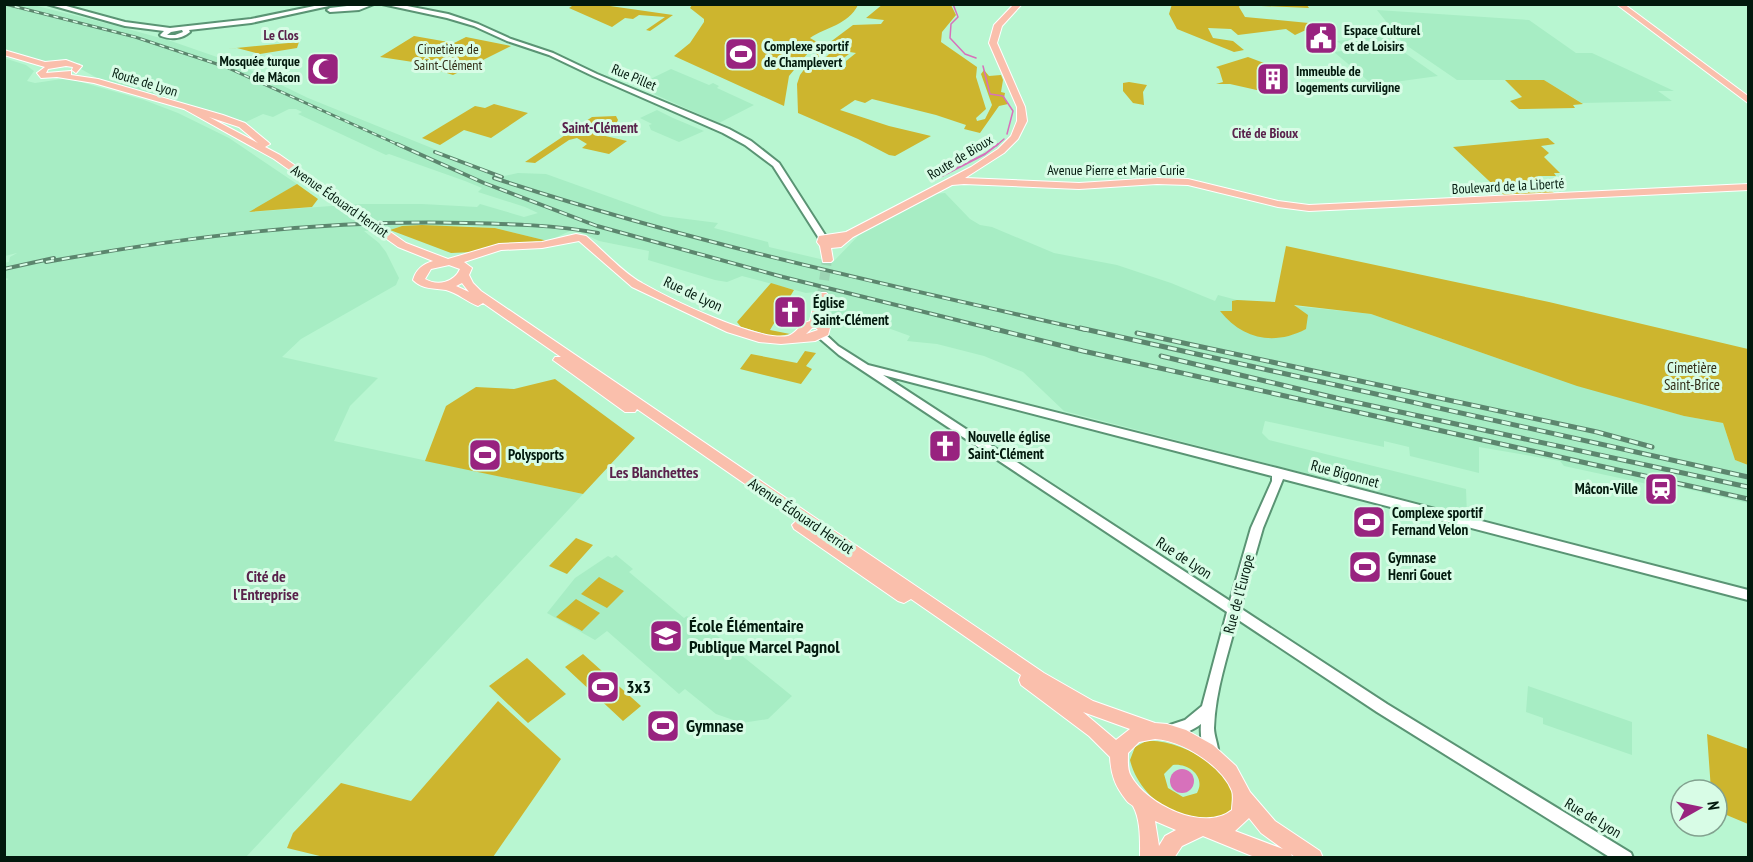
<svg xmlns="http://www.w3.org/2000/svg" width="1753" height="862" viewBox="0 0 1753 862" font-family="'PT Sans Narrow',sans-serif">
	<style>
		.built { fill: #a7edc4 }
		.green { fill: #cdb52e; fill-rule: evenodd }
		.water { fill: #d771bb }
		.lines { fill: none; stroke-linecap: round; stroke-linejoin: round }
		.stream-far1 { stroke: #d771bb; stroke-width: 1.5 }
		.stream { stroke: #d771bb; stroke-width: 2 }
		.major-tunnel { stroke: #9dd5b4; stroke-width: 10; stroke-dasharray: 10 5; stroke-linecap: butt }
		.minor-casing { stroke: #5a9474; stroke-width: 4 }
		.major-casing { stroke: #fff; stroke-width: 2 }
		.minor { fill: #fff; fill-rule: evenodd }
		.major { fill: #fabfac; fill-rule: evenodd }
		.rail-far2-casing { stroke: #5c866e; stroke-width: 3 }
		.rail-far1-casing { stroke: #5c866e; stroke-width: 4 }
		.rail-casing { stroke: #5c866e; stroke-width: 5 }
		.rail-far2 { stroke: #d8fce6; stroke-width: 1.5; stroke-dasharray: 5; stroke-linecap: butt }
		.rail-far1 { stroke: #d8fce6; stroke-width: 2; stroke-dasharray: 8; stroke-linecap: butt }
		.rail { stroke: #d8fce6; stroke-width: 3; stroke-dasharray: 9; stroke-linecap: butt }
		.labels { text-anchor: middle; stroke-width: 6; stroke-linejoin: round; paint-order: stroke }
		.far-poi-label { font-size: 14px; font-weight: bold; fill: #02190d; stroke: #d8fce6; text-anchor: start }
		.far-neighbourhood-label { font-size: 14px; font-weight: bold; fill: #5a224c; stroke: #d8fce6 }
		.far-park-label { font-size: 14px; fill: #312c16; stroke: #d8fce6 }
		.far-street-label { font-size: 14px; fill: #02190d; stroke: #d8fce6 }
		.far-quarter-label { font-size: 15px; font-weight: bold; fill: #5a224c; stroke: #d8fce6 }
		.street-label { font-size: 15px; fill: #02190d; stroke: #d8fce6 }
		.poi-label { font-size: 15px; font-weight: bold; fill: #02190d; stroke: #d8fce6; text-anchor: start }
		.park-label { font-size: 15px; fill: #312c16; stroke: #d8fce6 }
		.neighbourhood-label { font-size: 16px; font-weight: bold; fill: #5a224c; stroke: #d8fce6 }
		.near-poi-label { font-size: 18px; font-weight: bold; fill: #02190d; stroke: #d8fce6; text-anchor: start }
	</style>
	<rect width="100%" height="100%" fill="#b8f6d1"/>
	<!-- built -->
	<path class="built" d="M5,5H27L25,7L33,5L113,25L168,40L240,65L308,98L496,174L504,176L518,173L546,174L663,216L718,223L714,228L768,242L769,247L833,262L860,234L933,194L945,193L970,219L980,225L992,227L1054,253L1117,265L1171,283L1215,301L1218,295L1237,300L1371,314L1534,371L1684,416L1723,423L1735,460L1748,465V503L1652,481V485L1564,466L1560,461L1479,447V473L1410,456L1409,447L1384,441V447L1265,421L1262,433L1269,440L1466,489L1467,515L1064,411L1023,372L984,356L937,344L907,341L910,336L888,328L884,322L833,320L829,297L815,292L806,293L742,276L727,282L715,280L648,260L649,251L599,241L578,231H570L548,241L495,228L470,226H402L390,230L364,231L379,243L386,252L399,278L396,285L301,339L282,357L378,378L350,406L334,441L583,494L246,857H5L4,281L9,279L5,278L4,263L9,262L10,257L17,253L5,256L4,58L26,65L34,71L27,81L35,83L62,79L74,80L144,100L178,113L229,138L297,184L251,212L358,204H422L477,207L480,204L524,217L538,213L525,207L478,192L482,188L465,181L389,154L386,155L298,114L302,112L296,109H289L273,117L263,114L246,122L97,78L81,69L80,63H45L5,50Z
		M1377,10L1529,20L1576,53H1592L1674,91H1658L1672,101L1582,103L1544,80H1457L1403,43Z
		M1376,36L1385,39L1438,76L1373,85L1334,52L1351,50L1336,41Z
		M671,69L709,85L713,83L719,86L717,88L754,105L719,123L636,86Z
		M657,110L673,118L704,131L679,142L651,130L649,125L652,124L640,118Z
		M616,555L633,569L629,572L684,618L687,616L691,619L694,617L792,696L768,719L742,723L716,714L685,689L679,694L607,631L595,640L547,613L575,578L608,556L612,558Z
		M1528,686L1632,722V755L1543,724V718L1526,712Z"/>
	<!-- green -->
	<path class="green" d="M575,4L603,5L673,15L650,31L646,30L665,17L639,15L633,19L625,18L612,27L569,8Z
		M883,4L951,5L956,15L942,32L941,42L977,67L976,77L986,109L976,118L977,121L985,119L992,105L981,74L984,70L989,76L1001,75L1003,80L1001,92L1005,93L1004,98L1008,104L999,106L980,133L964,129L966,125L936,115L872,99L865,103L855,100L840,110L889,126L931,136L895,156L889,155L858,139L798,113L797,84L800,75L817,52L853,25L881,24L884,20L866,18ZM826,49L832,51L826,57L841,60L849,54L842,53L844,51L856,53L846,61V67L833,68L816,64L820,53Z
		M1172,4L1307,5L1309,8L1240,5L1239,7L1245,17L1319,24L1295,35L1286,29L1238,35L1231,29L1208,28L1213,38L1233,41L1244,50L1234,52L1177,29L1169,14Z
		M692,5V4L858,5C848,25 826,27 810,38L817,42L789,76L784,106L674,56L690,43L704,22V19L690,8Z
		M414,36L454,43L466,37L511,46L453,75L413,62L380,57Z
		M299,42L297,48L260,54L237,48L226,49Z
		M1248,57L1264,63L1261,83L1272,87L1270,93L1230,84H1216L1223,82L1219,69L1216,67Z
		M1505,80H1544L1583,104L1573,105L1575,108L1519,109L1510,101L1522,97Z
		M1129,82L1147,85L1143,92L1144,105L1133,103L1123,91V83Z
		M494,104L528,113L491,138L464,130L440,145L422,138L475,106L485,108Z
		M616,116L618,120L614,128L606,130L601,135L627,141L609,154L582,148L587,144L577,138L569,140L535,163L525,162L592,117Z
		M1548,138L1555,144L1541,146L1549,153L1544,157L1560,173H1554L1556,176H1537L1555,194L1505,196L1453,147Z
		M297,184L318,199L312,207L249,212Z
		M422,225L495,228L548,241L500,244L474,252L451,253L390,230L402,226Z
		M1286,246L1549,302L1748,349V465L1735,460L1723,423L1684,416L1577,386L1371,314L1294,305L1308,315L1306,329C1274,346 1242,339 1220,311H1232V301L1237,300L1275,302Z
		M771,283L794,290L770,330L790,334L775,337L741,327L737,322Z
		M805,351L816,353L806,366L812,369L801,384L740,369L751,354L797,363Z
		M555,379L635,438L583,494L425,461L446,406L476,387L514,389Z
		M576,538L593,545L567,574L549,566Z
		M599,577L624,591L607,608L581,594Z
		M576,599L600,613L582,631L556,617Z
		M583,654L641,706L623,721L565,667Z
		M527,658L566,694L528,723L489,686Z
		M498,701L561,759L493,857L328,858L287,848L293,833L341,783L411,801Z
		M1707,734L1748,749V824L1717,811V790H1711Z
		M1146,741C1175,738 1230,765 1234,797C1235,801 1233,807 1233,811L1217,823C1204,820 1188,818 1175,813C1154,804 1135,782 1130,760L1135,747ZM1173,765C1189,763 1206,777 1197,793L1183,797L1168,788L1164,774Z"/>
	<!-- water -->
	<path class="water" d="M1170 781a12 12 0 1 1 24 0a12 12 0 1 1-24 0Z"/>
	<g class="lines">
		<!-- stream-far1 -->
		<path class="stream-far1" d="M953,4L958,17L951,24L950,38L965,54L976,58
			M983,66L990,94L1003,96L1013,111L1007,134
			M996,146L1004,139"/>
		<!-- stream -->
		<path class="stream" d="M934,180L985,154L998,144"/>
		<!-- major-tunnel -->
		<path class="major-tunnel" d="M822,295L827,260"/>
		<defs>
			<path id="minor" d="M47,4H59L125,22L170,28L251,19L324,4H338L251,23L189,30L190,32C182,39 171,40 161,36L160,35L164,31L125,26ZM182,30L183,32L175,35H167L171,32Z
				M364,4H374L359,10L330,12L327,10L330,8Z
				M382,4H397L448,14L478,24L511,39L553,53L597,74L729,129L751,141L779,163L827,238L823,241L820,240L773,166L745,145L723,133L593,76L549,55L507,41L474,26L447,18Z
				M821,332L824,333L838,346L868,365L1277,468L1748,590V600L1283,479L1263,528L1240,608L1387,704L1631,853L1633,858H1611L1377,712L1237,619C1228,655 1215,691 1214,728C1214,738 1221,750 1217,759L1212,761L1207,759C1202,748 1200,736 1201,724C1192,731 1175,739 1164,735L1162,731L1164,727L1185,720L1202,706L1227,612L839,355L818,337L816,335ZM883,375L1272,476V481L1251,528L1230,601Z"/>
			<path id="major" d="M1014,4H1022L1002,26L997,43L1025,107L1027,121L1018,139L1004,153L965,178L1079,183L1157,178L1188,179L1278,201L1309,205L1748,184V190L1309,211L1278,207L1188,185L1157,184L1079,189L964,184L952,185L853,237L841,247L831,248L833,260L831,262H823L820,246L817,242L819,236L846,232L971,167L998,149L1011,136L1017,121V107L989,43L994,25Z
				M1616,4H1624L1748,96V103Z
				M4,50L45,62L66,60L82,66L76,73L72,70L73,67L66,66L48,69L46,73L71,71V75L98,79L223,115L245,123L268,142L270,144L265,147L280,155L406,243L448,259L499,244L542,242L576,234L586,236C603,250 623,273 642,283C670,299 758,342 788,336C796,334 800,323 810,321L816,295L818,293H826L828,295L822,321L830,328L828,335L815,341L781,344L759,342L727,332L632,287L579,241L542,248L501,250L464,262L472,268L469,275L473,283L481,291L1044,673L1093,701L1155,723L1167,724L1186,730L1213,745L1236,766L1250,792L1275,821L1320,851L1323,858H1296L1291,854L1293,858H1257L1203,836L1182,846L1174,858H1140C1140,842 1141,820 1133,806C1131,804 1128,803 1126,800C1115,786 1111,775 1110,757L1089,736L1021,685L1019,680L1021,675L911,599L904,603L898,601L794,529L792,525L797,520L637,409L635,412H625L553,360L555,357H561L483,303L478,306C467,302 458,293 446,290C434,288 423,290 413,280C416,269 423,264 433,261L398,247L274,159L184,109L94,83L57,77L41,78L37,73L45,67L4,55ZM209,117L239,127L258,143ZM449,265L460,269C454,283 437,286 425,279L431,269ZM462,283L469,292L456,286ZM812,328H816L818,330L806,334ZM1083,712L1130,729L1116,740ZM1155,739C1181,740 1222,765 1232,791C1234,797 1232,804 1232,810C1204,833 1146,804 1131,776C1127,770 1128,760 1128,753L1139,742ZM1249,818L1261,833L1283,849L1235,831ZM1155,821L1176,830L1165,836L1159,846Z"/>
		</defs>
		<!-- minor casing -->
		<use href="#minor" class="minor-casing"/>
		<!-- major casing -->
		<use href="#major" class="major-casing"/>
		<!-- minor -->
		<use href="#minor" class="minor"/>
		<!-- major -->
		<use href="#major" class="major"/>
		<defs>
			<path id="rail-far2" d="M5,4L135,37L226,67L401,146"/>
			<path id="rail-far1" d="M397,144L484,183L597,226L783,277L997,330
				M435,152L502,177
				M494,178C688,242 888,285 1086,330
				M46,262C185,237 325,219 467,223C511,224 555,225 598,233
				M4,269L54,258"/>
			<path id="rail" d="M991,328L1083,351L1748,499
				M1080,328L1748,477
				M1137,333L1597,432L1652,447
				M1161,356L1340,399L1748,487"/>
		</defs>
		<!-- rail-far2 casing -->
		<use href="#rail-far2" class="rail-far2-casing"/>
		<!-- rail-far1 casing -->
		<use href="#rail-far1" class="rail-far1-casing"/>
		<!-- rail casing -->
		<use href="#rail" class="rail-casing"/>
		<!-- rail-far2 -->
		<use href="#rail-far2" class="rail-far2"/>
		<!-- rail-far1 -->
		<use href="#rail-far1" class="rail-far1"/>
		<!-- rail -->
		<use href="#rail" class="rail"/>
	</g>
	<!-- icons -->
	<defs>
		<symbol id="civic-square" viewBox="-11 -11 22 22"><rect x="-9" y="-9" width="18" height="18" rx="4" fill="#98237f" stroke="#d8fce6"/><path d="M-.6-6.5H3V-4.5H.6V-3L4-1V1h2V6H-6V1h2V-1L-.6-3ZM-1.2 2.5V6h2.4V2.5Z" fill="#fff"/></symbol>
		<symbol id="stadium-square" viewBox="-11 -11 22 22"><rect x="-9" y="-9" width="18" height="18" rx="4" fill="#98237f" stroke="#d8fce6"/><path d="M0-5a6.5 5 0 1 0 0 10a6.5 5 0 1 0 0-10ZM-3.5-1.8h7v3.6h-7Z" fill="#fff"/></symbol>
		<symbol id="mosque-square" viewBox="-11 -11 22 22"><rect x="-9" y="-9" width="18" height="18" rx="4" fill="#98237f" stroke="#d8fce6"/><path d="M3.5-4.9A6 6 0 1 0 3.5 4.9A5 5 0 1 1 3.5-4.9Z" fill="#fff"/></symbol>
		<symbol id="building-square" viewBox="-11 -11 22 22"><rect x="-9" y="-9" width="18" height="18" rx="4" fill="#98237f" stroke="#d8fce6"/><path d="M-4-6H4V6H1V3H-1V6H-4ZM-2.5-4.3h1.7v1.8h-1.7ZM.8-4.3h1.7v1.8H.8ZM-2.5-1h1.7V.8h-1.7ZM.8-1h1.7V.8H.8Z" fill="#fff"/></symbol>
		<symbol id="church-square" viewBox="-11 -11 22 22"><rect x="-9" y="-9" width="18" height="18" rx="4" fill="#98237f" stroke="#d8fce6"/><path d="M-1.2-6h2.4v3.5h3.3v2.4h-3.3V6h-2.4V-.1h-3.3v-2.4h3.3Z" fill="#fff"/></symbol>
		<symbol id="station-square" viewBox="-11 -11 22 22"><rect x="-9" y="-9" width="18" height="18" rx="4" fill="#98237f" stroke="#d8fce6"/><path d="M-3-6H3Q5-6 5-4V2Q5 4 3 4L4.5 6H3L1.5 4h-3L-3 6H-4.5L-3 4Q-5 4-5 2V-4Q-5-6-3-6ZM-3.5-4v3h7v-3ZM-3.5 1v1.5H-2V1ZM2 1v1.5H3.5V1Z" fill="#fff"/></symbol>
		<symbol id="school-square" viewBox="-11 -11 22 22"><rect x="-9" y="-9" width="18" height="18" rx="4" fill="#98237f" stroke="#d8fce6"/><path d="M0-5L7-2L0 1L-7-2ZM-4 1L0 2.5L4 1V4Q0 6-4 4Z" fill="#fff"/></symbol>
	</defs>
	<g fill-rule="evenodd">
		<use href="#civic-square" x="1302" y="19" width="38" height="38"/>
		<use href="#stadium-square" x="722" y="35" width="38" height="38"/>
		<use href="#mosque-square" x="304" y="50" width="38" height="38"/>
		<use href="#building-square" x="1254" y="60" width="38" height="38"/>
		<use href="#church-square" x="771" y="293" width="38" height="38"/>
		<use href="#church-square" x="926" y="427" width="38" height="38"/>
		<use href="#stadium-square" x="466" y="436" width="38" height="38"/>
		<use href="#station-square" x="1642" y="470" width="38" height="38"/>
		<use href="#stadium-square" x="1350" y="503" width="38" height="38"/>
		<use href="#stadium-square" x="1346" y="548" width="38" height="38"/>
		<use href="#school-square" x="647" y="617" width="38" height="38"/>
		<use href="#stadium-square" x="584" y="668" width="38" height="38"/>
		<use href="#stadium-square" x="644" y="707" width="38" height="38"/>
	</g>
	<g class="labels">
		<!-- far-poi labels -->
		<g class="far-poi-label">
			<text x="1344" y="35">Espace Culturel<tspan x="1344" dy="16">et de Loisirs</tspan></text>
			<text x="764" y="51">Complexe sportif<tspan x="764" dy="16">de Champlevert</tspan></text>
			<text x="300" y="66" text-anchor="end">Mosquée turque<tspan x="300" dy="16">de Mâcon</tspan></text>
			<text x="1296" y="76">Immeuble de<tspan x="1296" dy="16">logements curviligne</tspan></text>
		</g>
		<!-- far-neighbourhood labels -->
		<g class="far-neighbourhood-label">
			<text x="281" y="40">Le Clos</text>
			<text x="1265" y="138">Cité de Bioux</text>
		</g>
		<!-- far-park labels -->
		<g class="far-park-label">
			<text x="448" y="54">Cimetière de<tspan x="448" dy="16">Saint-Clément</tspan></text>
		</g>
		<!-- far-street labels -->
		<g class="far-street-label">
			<text transform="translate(634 77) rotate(23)" y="5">Rue Pillet</text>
			<text transform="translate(145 82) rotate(17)" y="5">Route de Lyon</text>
			<text transform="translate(960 157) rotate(-31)" y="5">Route de Bioux</text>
			<text x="1116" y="175">Avenue Pierre et Marie Curie</text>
			<text transform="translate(1508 186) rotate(-3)" y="5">Boulevard de la Liberté</text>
			<text transform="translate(340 201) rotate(35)" y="5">Avenue Édouard Herriot</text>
		</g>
		<!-- far-quarter labels -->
		<g class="far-quarter-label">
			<text x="600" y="133">Saint-Clément</text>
		</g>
		<!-- street labels -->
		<g class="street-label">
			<text transform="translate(693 294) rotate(25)" y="5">Rue de Lyon</text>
			<text transform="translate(1345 474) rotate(15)" y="5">Rue Bigonnet</text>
			<text transform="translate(801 516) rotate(34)" y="5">Avenue Édouard Herriot</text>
			<text transform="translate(1184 558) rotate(33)" y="5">Rue de Lyon</text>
			<text transform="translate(1239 594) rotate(-75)" y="5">Rue de l'Europe</text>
			<text transform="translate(1593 818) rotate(31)" y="5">Rue de Lyon</text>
		</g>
		<!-- poi labels -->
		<g class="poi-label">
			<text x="813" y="308">Église<tspan x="813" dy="17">Saint-Clément</tspan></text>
			<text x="968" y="442">Nouvelle église<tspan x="968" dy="17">Saint-Clément</tspan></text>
			<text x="508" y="460">Polysports</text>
			<text x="1638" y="494" text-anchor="end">Mâcon-Ville</text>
			<text x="1392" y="518">Complexe sportif<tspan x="1392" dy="17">Fernand Velon</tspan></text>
			<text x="1388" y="563">Gymnase<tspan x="1388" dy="17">Henri Gouet</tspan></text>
		</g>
		<!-- park labels -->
		<g class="park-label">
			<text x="1692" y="373">Cimetière<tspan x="1692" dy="17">Saint-Brice</tspan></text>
		</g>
		<!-- neighbourhood labels -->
		<g class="neighbourhood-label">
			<text x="654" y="478">Les Blanchettes</text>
			<text x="266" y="582">Cité de<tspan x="266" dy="18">l'Entreprise</tspan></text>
		</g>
		<!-- near-poi labels -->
		<g class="near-poi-label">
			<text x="689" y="632">École Élémentaire<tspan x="689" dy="21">Publique Marcel Pagnol</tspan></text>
			<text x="626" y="693">3x3</text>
			<text x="686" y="732">Gymnase</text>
		</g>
	</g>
	<!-- border -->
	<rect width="1753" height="862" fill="none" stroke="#02190d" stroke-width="12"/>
	<!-- north arrow -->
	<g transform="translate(1699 808) rotate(81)"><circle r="28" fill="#d8fce6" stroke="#82a18f" stroke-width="1.5"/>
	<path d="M0-4.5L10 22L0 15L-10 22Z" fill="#98237f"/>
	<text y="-9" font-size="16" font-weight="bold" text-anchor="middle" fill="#02190d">N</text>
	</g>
</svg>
